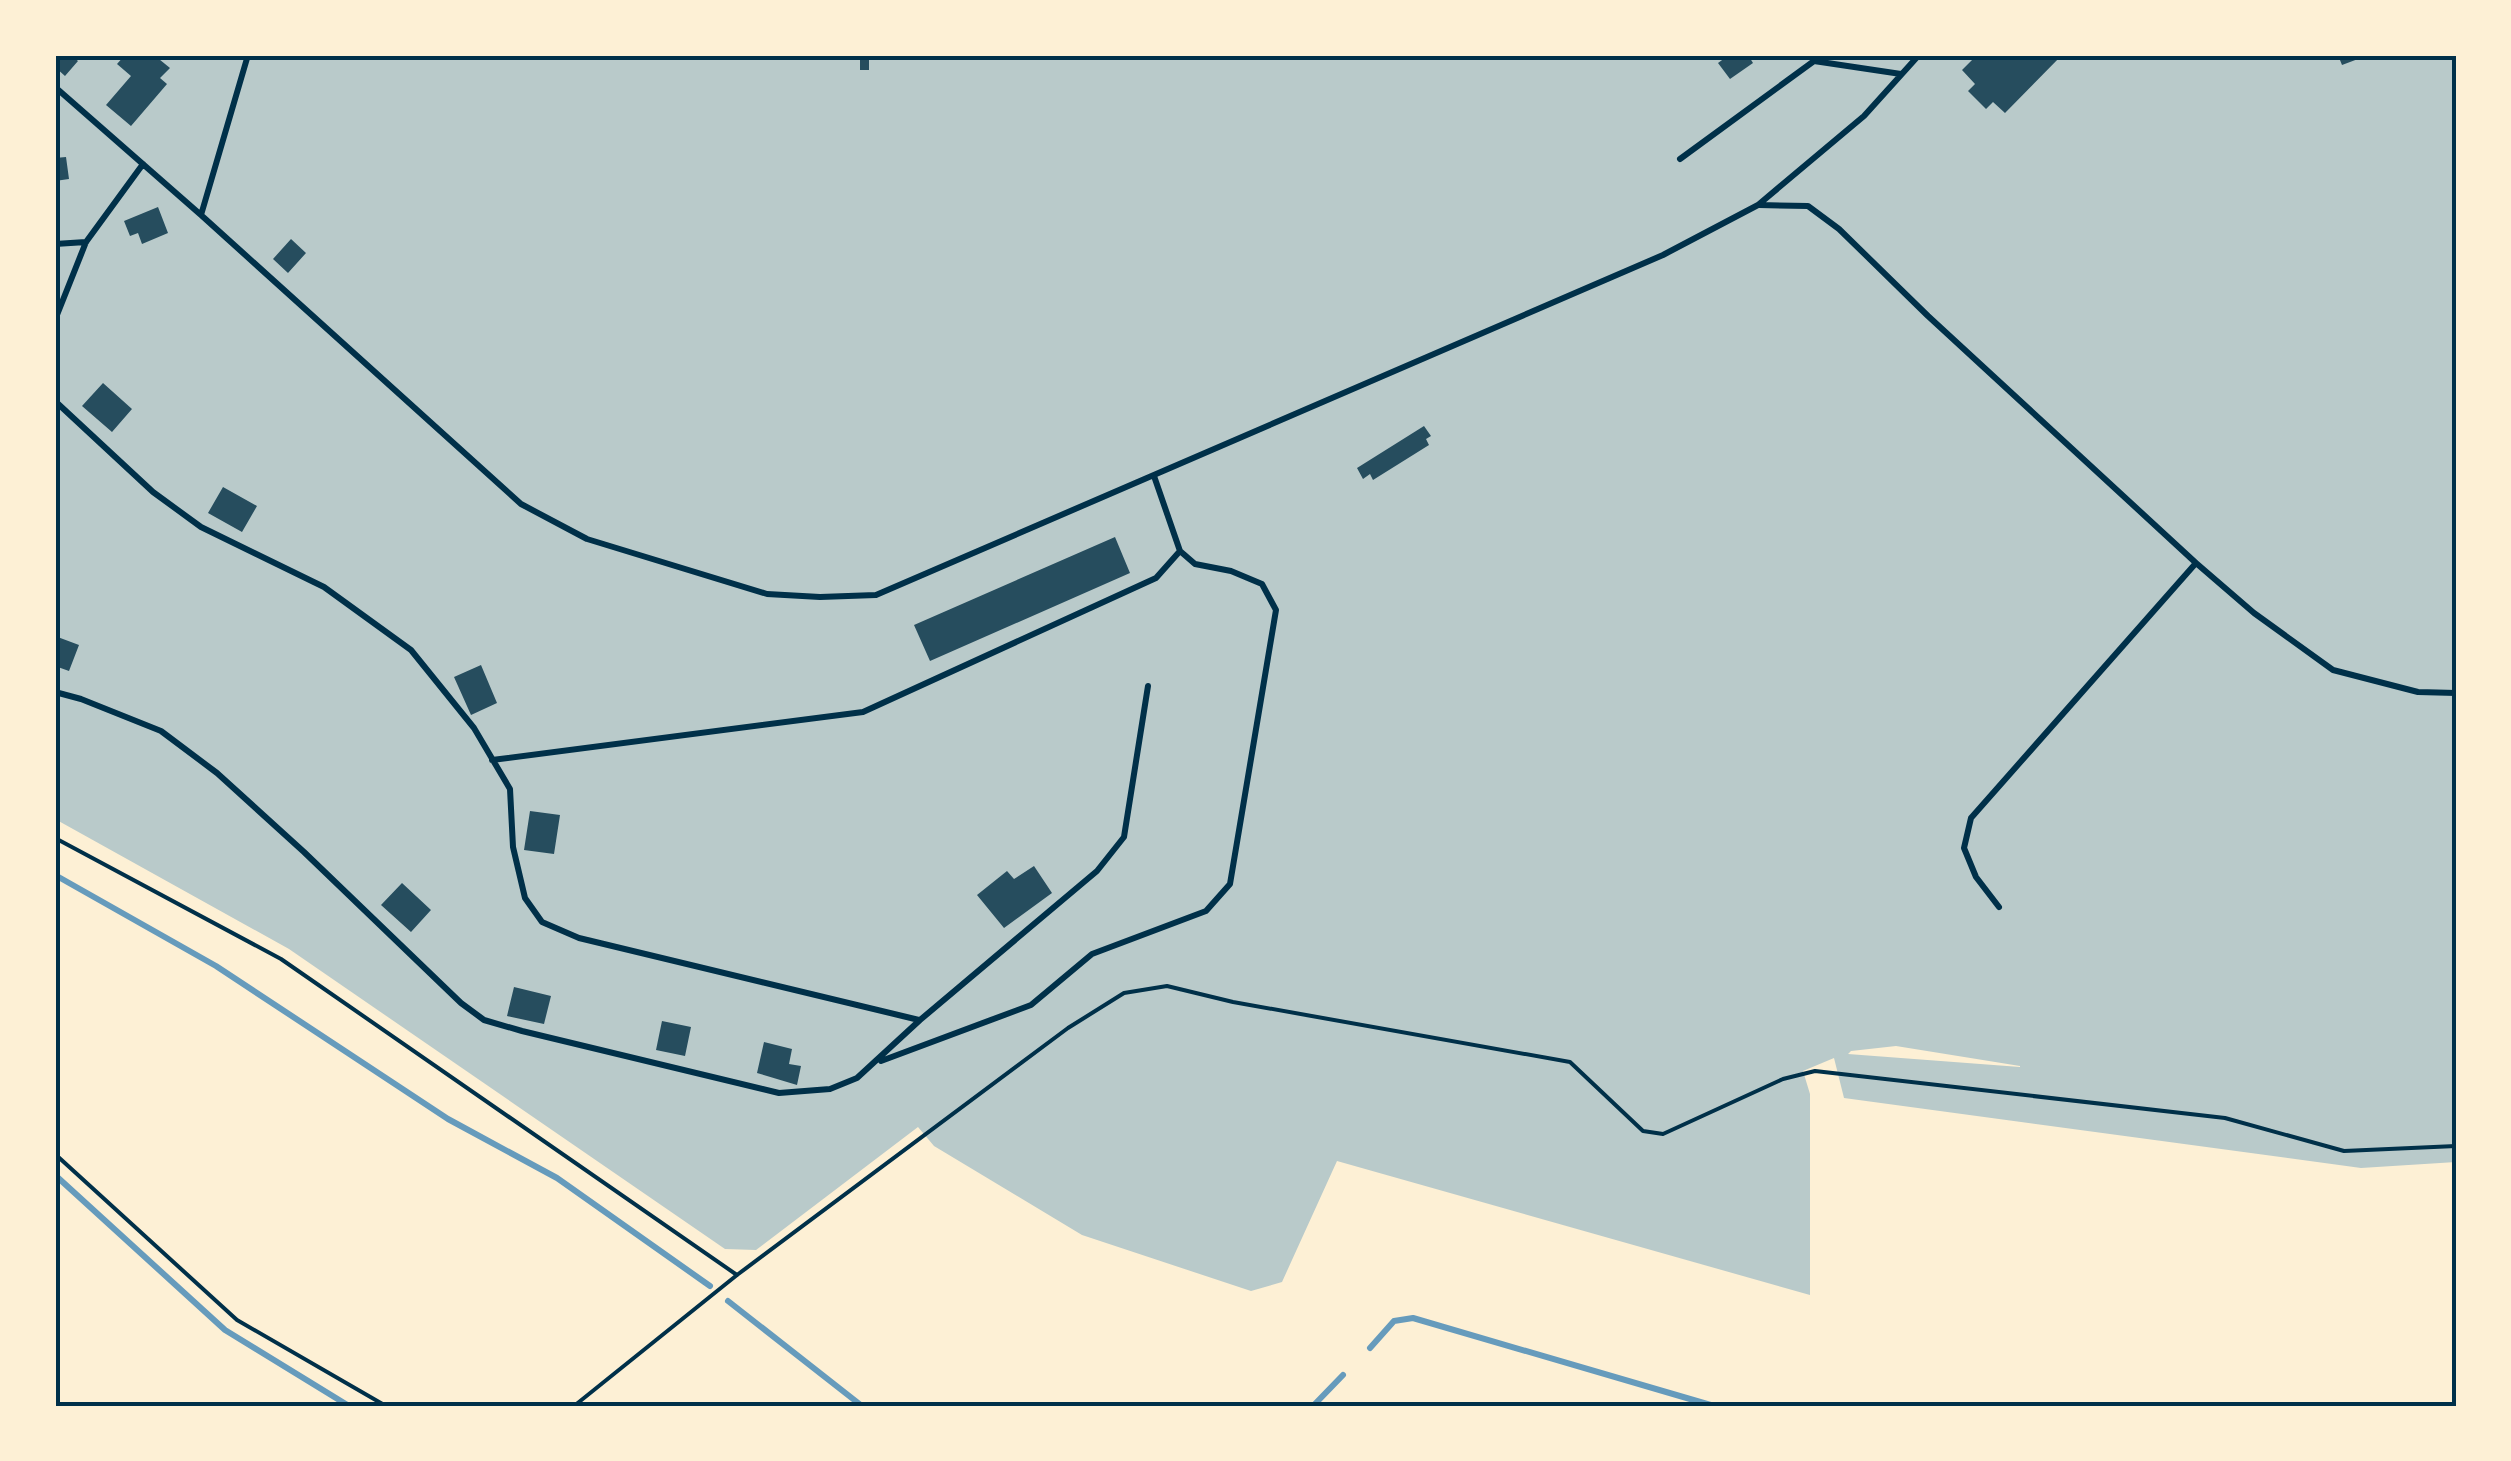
<svg xmlns="http://www.w3.org/2000/svg" width="2511" height="1461" viewBox="0 0 2511 1461" font-family="Roboto,sans-serif">
	<style>
		.green { fill: #b9caca; fill-rule: evenodd }
		.lines { fill: none; stroke-linecap: round; stroke-linejoin: round }
		.stream { stroke: #669bbc; stroke-width: 6 }
		.building { fill: #264d5e }
		.path { stroke: #003049; stroke-width: 4 }
		.service { stroke: #003049; stroke-width: 6 }
		.neatline { fill: none; stroke: #003049; stroke-width: 4 }
	</style>
	<rect width="100%" height="100%" fill="#fdf0d5"/>
	<!-- green -->
	<path class="green" d="M55,55H2456V1162L2361,1168L1844,1098L1834,1058L1803,1071L1810,1094V1295L1337,1161L1282,1282L1251,1291L1082,1235L934,1146L918,1127L756,1250L725,1249L289,949L55,819ZM1896,1046L2020,1066V1067L1848,1054L1851,1051Z"/>
	<g class="lines">
		<!-- stream -->
		<path class="stream" d="M55,875L216,966L448,1119L557,1178L710,1286
			M55,1175L225,1330L349,1406
			M728,1301L862,1406
			M1370,1348L1394,1321L1413,1318L1714,1406
			M1313,1406L1343,1375"/>
	</g>
	<!-- building -->
	<path class="building" d="M55,55H71L78,61L65,76L55,67Z
		M125,55H154L170,68L160,78L167,84L131,126L106,105L131,76L117,64Z
		M1729,55H1748L1753,63L1730,79L1718,63Z
		M1977,55H2062L2005,113L1993,102L1986,109L1968,91L1975,84L1962,70Z
		M2338,55H2357L2358,59L2342,65Z
		M860,58H869V70H860Z
		M66,157L69,179L55,181V158Z
		M158,207L168,233L142,244L138,233L130,236L124,221Z
		M291,239L306,253L288,273L273,259Z
		M103,383L132,409L112,432L82,406Z
		M1424,426L1431,436L1426,439L1429,445L1373,480L1370,474L1363,479L1357,468Z
		M223,487L257,506L242,532L208,513Z
		M1115,537L1130,573L930,661L914,625Z
		M55,636L79,645L69,671L55,666Z
		M481,665L497,703L471,715L454,677Z
		M530,811L560,815L554,854L524,850Z
		M1034,866L1052,893L1004,928L977,895L1007,871L1014,879Z
		M402,883L431,910L411,932L381,905Z
		M514,987L551,996L544,1024L507,1016Z
		M662,1021L691,1027L685,1056L656,1050Z
		M764,1042L792,1049L789,1064L801,1066L797,1085L757,1073Z"/>
	<g class="lines">
		<!-- path -->
		<path class="path" d="M55,838L281,959L737,1275
			M55,1154L237,1320L386,1406
			M574,1406L737,1275L1068,1028L1124,993L1167,986L1233,1002L1570,1062L1643,1131L1663,1134L1783,1079L1815,1071L2225,1118L2344,1151L2456,1146"/>
		<!-- service -->
		<path class="service" d="M55,87L201,215L521,504L587,539L767,594L820,597L876,595L1663,255L1758,205L1864,116L1919,55
			M1680,159L1814,61L1901,74
			M1759,205L1808,206L1839,229L1928,316L2196,563L2254,613L2333,670L2418,692L2456,693
			M201,215L248,55
			M55,244L86,242
			M55,320L86,242L143,164
			M55,401L153,492L201,527L324,587L411,650L474,728L510,789L513,847L525,898L542,922L579,938L919,1020
			M55,692L81,699L161,731L217,773L304,852L461,1003L484,1020L522,1031L779,1093L830,1089L857,1078L920,1020L1097,871L1124,837L1148,686
			M492,760L863,712L1156,578L1180,551
			M1999,907L1976,877L1964,848L1971,818L2196,563
			M881,1061L1031,1005L1092,954L1206,911L1230,884L1276,610L1262,584L1231,571L1195,564L1180,551L1154,476"/>
	</g>
	<!-- border -->
	<rect width="2511" height="1461" fill="none" stroke="#fdf0d5" stroke-width="115"/>
	<rect x="58" y="58" width="2396" height="1346" class="neatline"/>
</svg>
